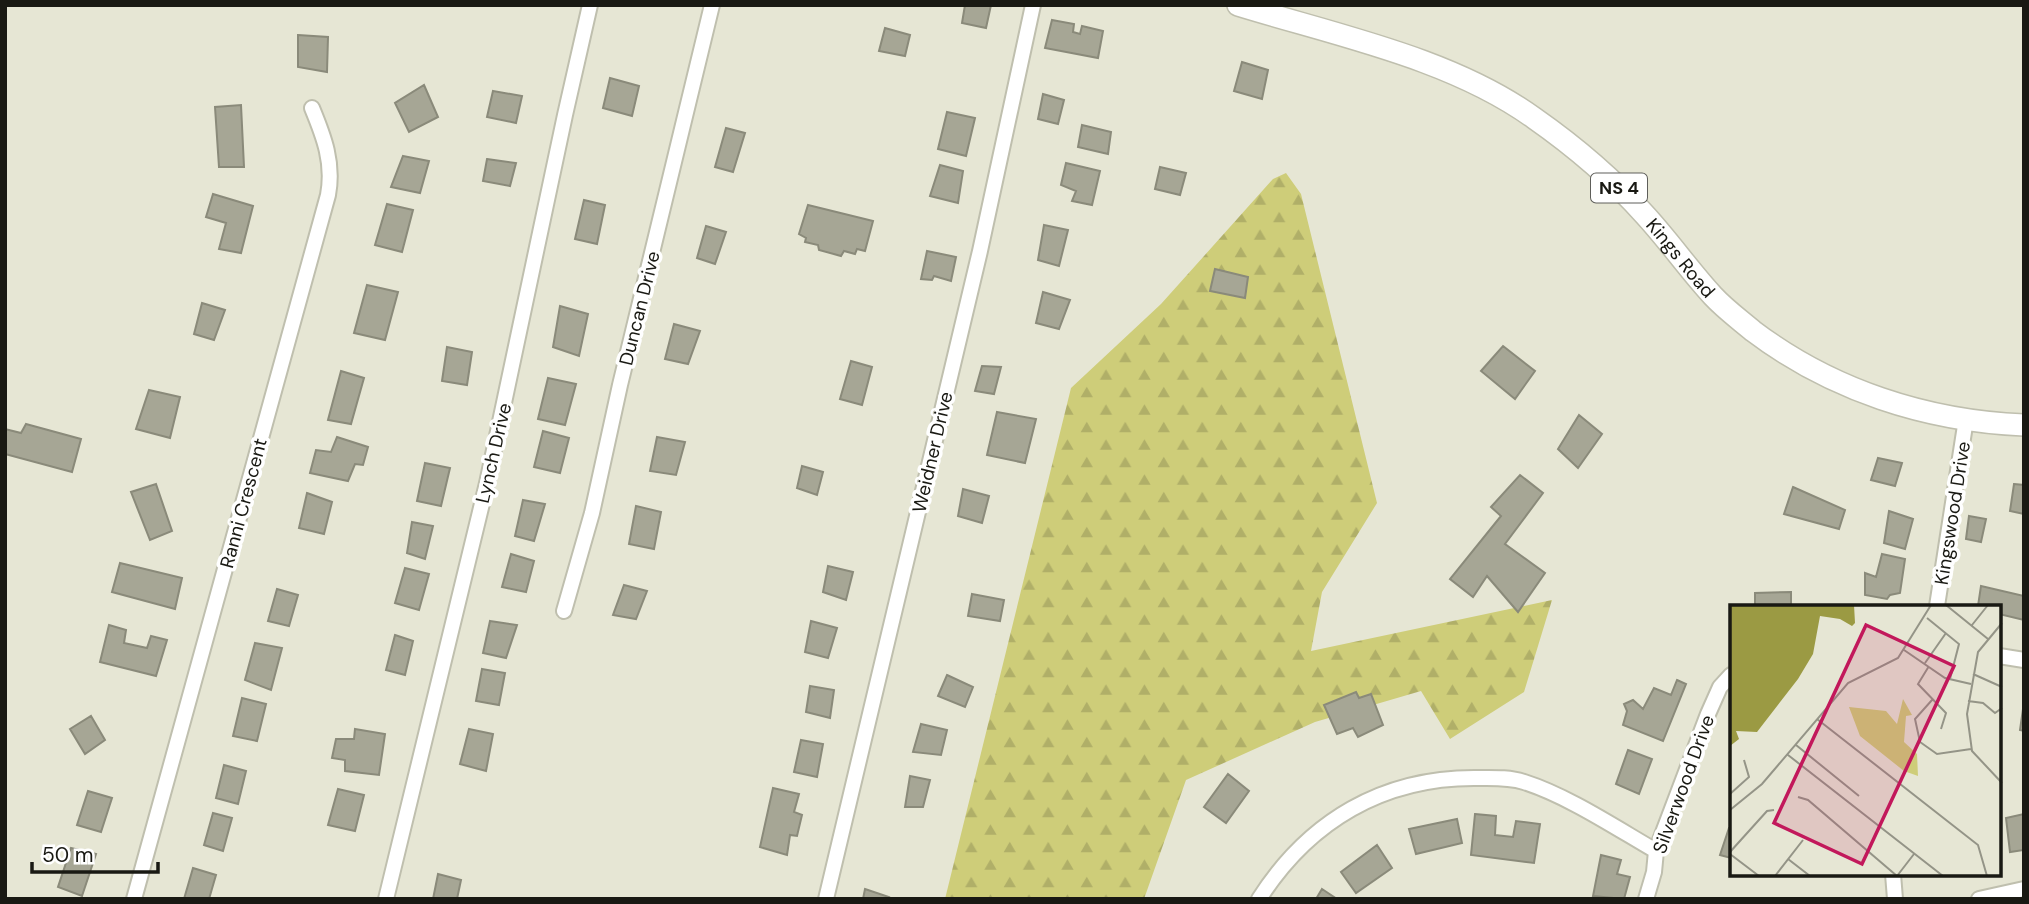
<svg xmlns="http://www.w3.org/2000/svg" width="2029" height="904" viewBox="0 0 2029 904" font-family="'DM Sans',sans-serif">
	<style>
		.forest { fill: url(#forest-firs) }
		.building { fill: #a6a695; stroke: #8a8a7a; stroke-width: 2 }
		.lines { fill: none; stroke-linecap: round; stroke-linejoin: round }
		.street-casing { stroke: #bfbfae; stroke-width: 18 }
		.primary-casing { stroke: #bfbfae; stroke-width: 24 }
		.street { stroke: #fff; stroke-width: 14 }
		.primary { stroke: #fff; stroke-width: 21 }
		.labels { text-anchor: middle; stroke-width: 7; stroke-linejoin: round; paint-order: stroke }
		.shield { fill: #fff; stroke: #5e5e5a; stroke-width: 2 }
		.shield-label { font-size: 18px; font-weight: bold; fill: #191913 }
		.street-label { font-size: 19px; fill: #191913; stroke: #fff }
		.inset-road { fill: none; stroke: #949487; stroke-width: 2 }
		.view { fill: #c2185b; fill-opacity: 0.15; stroke: #c2185b; stroke-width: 3.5 }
		.inset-edge { fill: none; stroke: #191913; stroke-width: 3.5 }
	</style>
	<defs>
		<pattern id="forest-firs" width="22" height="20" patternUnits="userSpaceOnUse" patternTransform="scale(1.75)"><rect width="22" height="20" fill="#cecd79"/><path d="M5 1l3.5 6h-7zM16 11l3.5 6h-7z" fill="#b0af68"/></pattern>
	</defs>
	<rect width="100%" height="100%" fill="#e6e6d4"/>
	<!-- forest -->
	<path class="forest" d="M1286,173L1301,194L1377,503L1322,592L1311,651L1552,600L1524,692L1450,739L1421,691L1315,722L1186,780L1144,899H945L1071,388L1161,304L1273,179Z"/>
	<!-- building -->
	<path class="building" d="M965,5H991L986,28L962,23Z
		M1052,20L1074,24L1073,32L1080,34L1082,26L1103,31L1098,58L1045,48Z
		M885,28L910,35L905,56L879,51Z
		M298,35L328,37L327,72L298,67Z
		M1242,62L1268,70L1262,99L1234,91Z
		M610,78L639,86L632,116L603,108Z
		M424,85L438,117L409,132L395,103Z
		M493,91L522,96L516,123L487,117Z
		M1043,94L1064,100L1058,124L1038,119Z
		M241,105L244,167H219L215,107Z
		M947,112L975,118L966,156L938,149Z
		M1082,125L1111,132L1108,154L1078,147Z
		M726,128L745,133L733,172L715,167Z
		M403,156L429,161L420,193L391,187Z
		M487,159L516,163L510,186L483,181Z
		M1066,163L1100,171L1092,205L1072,201L1076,191L1061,185Z
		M940,165L963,171L958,203L930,196Z
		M1160,167L1186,173L1180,195L1155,189Z
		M213,194L253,206L241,253L219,249L226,223L206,217Z
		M584,200L605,205L597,244L575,239Z
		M387,204L413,210L402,252L375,245Z
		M808,205L873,221L865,251L857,249L855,254L844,251L841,256L819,250L818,245L805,242L806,238L799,234Z
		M1044,225L1068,230L1059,266L1038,260Z
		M706,226L726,232L715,264L697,258Z
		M927,251L956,257L951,281L934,276L932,280L921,279Z
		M1215,269L1248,277L1245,298L1210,291Z
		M367,285L398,292L385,340L354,333Z
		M1043,292L1070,300L1059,329L1036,323Z
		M202,303L225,310L214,340L194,334Z
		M560,306L588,314L579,356L553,347Z
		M674,324L700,331L688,364L665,359Z
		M1503,346L1535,371L1515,399L1481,371Z
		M447,347L472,352L467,385L442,381Z
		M851,361L872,367L862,405L840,399Z
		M982,366L1001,367L994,394L975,391Z
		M341,371L364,378L351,424L328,420Z
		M548,378L576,384L565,425L538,419Z
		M149,390L180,397L170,438L136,429Z
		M997,412L1036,419L1025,463L987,455Z
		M1579,415L1602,434L1578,468L1558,449Z
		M26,424L81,439L72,472L5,454V429L21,433Z
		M543,431L569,438L560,473L534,467Z
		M337,437L368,447L363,465L355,464L348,481L310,473L316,450L331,452Z
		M657,437L685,442L676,475L650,471Z
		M1878,458L1902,463L1895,486L1871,480Z
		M425,463L450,468L441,506L417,501Z
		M802,466L823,472L817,495L797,488Z
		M1520,475L1543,493L1505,544L1545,573L1518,612L1487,576L1473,597L1450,579L1501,516L1491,507Z
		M156,484L172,531L150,540L131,492Z
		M2014,484L2024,485V514L2010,511Z
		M1793,487L1845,510L1839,529L1784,514Z
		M963,489L989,496L982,523L958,516Z
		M307,493L332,502L324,534L299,528Z
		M523,500L545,504L534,541L515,536Z
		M636,506L661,512L654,549L629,544Z
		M1889,511L1913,519L1905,549L1884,543Z
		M1969,516L1986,519L1981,542L1966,539Z
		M412,522L433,526L425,559L407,553Z
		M511,554L534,561L526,592L502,587Z
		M1882,554L1905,559L1900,593L1890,595L1887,599L1865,595V573L1876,577Z
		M120,563L182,578L175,609L112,592Z
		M828,566L853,572L846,600L823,592Z
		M405,568L429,574L419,610L395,603Z
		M624,585L647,591L636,619L613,615Z
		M1981,586L2024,596V620L1999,614V606H1978Z
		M277,589L298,595L289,626L268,621Z
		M1791,592V606H1755V593Z
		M972,594L1004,600L1000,621L968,616Z
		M490,621L517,625L506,658L483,653Z
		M811,621L837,628L828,658L805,652Z
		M109,625L126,630L124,643L147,648L151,636L167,640L156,676L100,662Z
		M395,635L413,641L405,675L386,670Z
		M255,643L282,648L271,690L245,680Z
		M482,669L505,673L499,705L476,701Z
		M947,675L973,687L965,707L938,696Z
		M1677,680L1686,684L1663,741L1623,725L1627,711L1624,704L1633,700L1643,709L1654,688L1671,695Z
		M810,686L834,690L830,718L806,712Z
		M1356,692L1359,698L1371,694L1383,725L1358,737L1353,728L1337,734L1324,705Z
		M242,698L266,704L257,741L233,736Z
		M2023,709H2024V731L2020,730Z
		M91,716L105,740L85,754L70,729Z
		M921,724L947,730L941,755L913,752Z
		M355,729L385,734L379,775L345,771V760L332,758L336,739H354Z
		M469,729L493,734L486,771L460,764Z
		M801,740L823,744L817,777L794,772Z
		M1628,750L1652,759L1639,794L1616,784Z
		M224,765L246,771L238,804L216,798Z
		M1228,774L1249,791L1226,823L1204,807Z
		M910,776L930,780L923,807H905Z
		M773,788L799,794L794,812L802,815L797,836L790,835L787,855L760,847Z
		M338,789L364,795L355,831L328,825Z
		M88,791L112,798L101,832L77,825Z
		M213,813L232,818L223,851L204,845Z
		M1475,814L1496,816L1495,835L1513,837L1516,821L1540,824L1534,863L1471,855Z
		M2024,814V850L2010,852L2006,818Z
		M1457,819L1462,843L1416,854L1409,829Z
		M1729,828H1731V858L1720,855Z
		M1377,845L1392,868L1356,893L1341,872Z
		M71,848L96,854L82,896L58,887Z
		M1601,855L1621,860L1617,874L1630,877L1624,899L1593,896Z
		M193,868L216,875L209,899H184Z
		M438,874L461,880L457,899H433Z
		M865,889L889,897L888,899H863Z
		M1322,889L1337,899H1316Z"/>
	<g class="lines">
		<defs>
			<path id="street" d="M1937,606L1966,419
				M564,611L592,513L620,385L712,5
				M1999,656L2024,660
				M1893,874L1895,899
				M134,899L328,195C334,163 324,137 312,108
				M386,899L487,483L565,115L590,5
				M826,899L980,251L1033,5
				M1259,899C1309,821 1383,777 1477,778C1492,778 1509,777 1524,782C1568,796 1616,828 1656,851
				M1646,899L1654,872L1656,851L1708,714L1720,687L1731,675
				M1979,899L2024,889"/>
			<g id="primary">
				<path id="s1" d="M1238,5C1335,35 1451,58 1534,118C1574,146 1612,178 1645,215C1669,241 1689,270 1713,296C1725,309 1740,320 1753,331C1831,390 1926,421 2024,425"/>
			</g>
		</defs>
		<!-- street casing -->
		<use href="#street" class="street-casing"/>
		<!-- primary casing -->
		<use href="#primary" class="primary-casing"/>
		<!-- street -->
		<use href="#street" class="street"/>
		<!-- primary -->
		<use href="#primary" class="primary"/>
	</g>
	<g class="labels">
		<!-- shield labels -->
		<rect class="shield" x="1591" y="173.5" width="56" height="29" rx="5"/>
		<g class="shield-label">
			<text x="1619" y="194">NS 4</text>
		</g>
		<!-- street labels -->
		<g class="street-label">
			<text dy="7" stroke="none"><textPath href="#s1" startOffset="522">Kings Road</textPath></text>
			<text transform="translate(639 308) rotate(-76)" y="7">Duncan Drive</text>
			<text transform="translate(932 452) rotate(-77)" y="7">Weidner Drive</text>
			<text transform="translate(493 453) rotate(-77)" y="7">Lynch Drive</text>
			<text transform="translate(243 503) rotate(-75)" y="7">Ranni Crescent</text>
			<text transform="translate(1952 513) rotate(-81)" y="7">Kingswood Drive</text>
			<text transform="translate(1683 784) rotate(-70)" y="7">Silverwood Drive</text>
		</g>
	</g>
	<!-- overview -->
	<g transform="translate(1730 605)">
		<rect width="271" height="271" fill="#e6e6d4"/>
		<path d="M173,94L182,110L176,111L174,137L187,149L188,171L174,166L130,131L119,102L156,106L167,119Z" fill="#cecd79"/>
		<path d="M0,0H124L125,18L122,21L110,14L90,11L83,49L68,74L27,127L6,126L9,134L0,141Z" fill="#9b9a43"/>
		<path class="inset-road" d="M216,0L258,34M197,13L229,39L220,74M272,18L248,47L237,109L242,146L272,178M242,20L258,0M174,45L215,73L241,79M195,58L216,28M199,61L188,79L216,108L211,124M243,69L272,82M202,95L185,114L190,137L207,149L241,144M238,96L253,98L265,108L272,103M87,114L248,240L257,271M66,140L129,191M58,150L213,271M0,189L19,172L14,155M68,192L78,195L167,271M0,205L32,179L118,78L168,53L201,0M0,247L37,206L44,205M0,249L29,271M58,254L80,271M45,271L73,235M167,271L184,249"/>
		<path class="view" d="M136,20L224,61L132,259L44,218Z"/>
		<rect width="271" height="271" class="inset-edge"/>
	</g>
	<!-- border -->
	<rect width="2029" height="904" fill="none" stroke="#191913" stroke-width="14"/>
	<!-- scale -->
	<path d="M32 862v10h126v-10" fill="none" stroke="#191913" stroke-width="3.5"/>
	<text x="42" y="862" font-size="21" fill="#191913" stroke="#ffffff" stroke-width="5" paint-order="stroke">50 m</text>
</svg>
